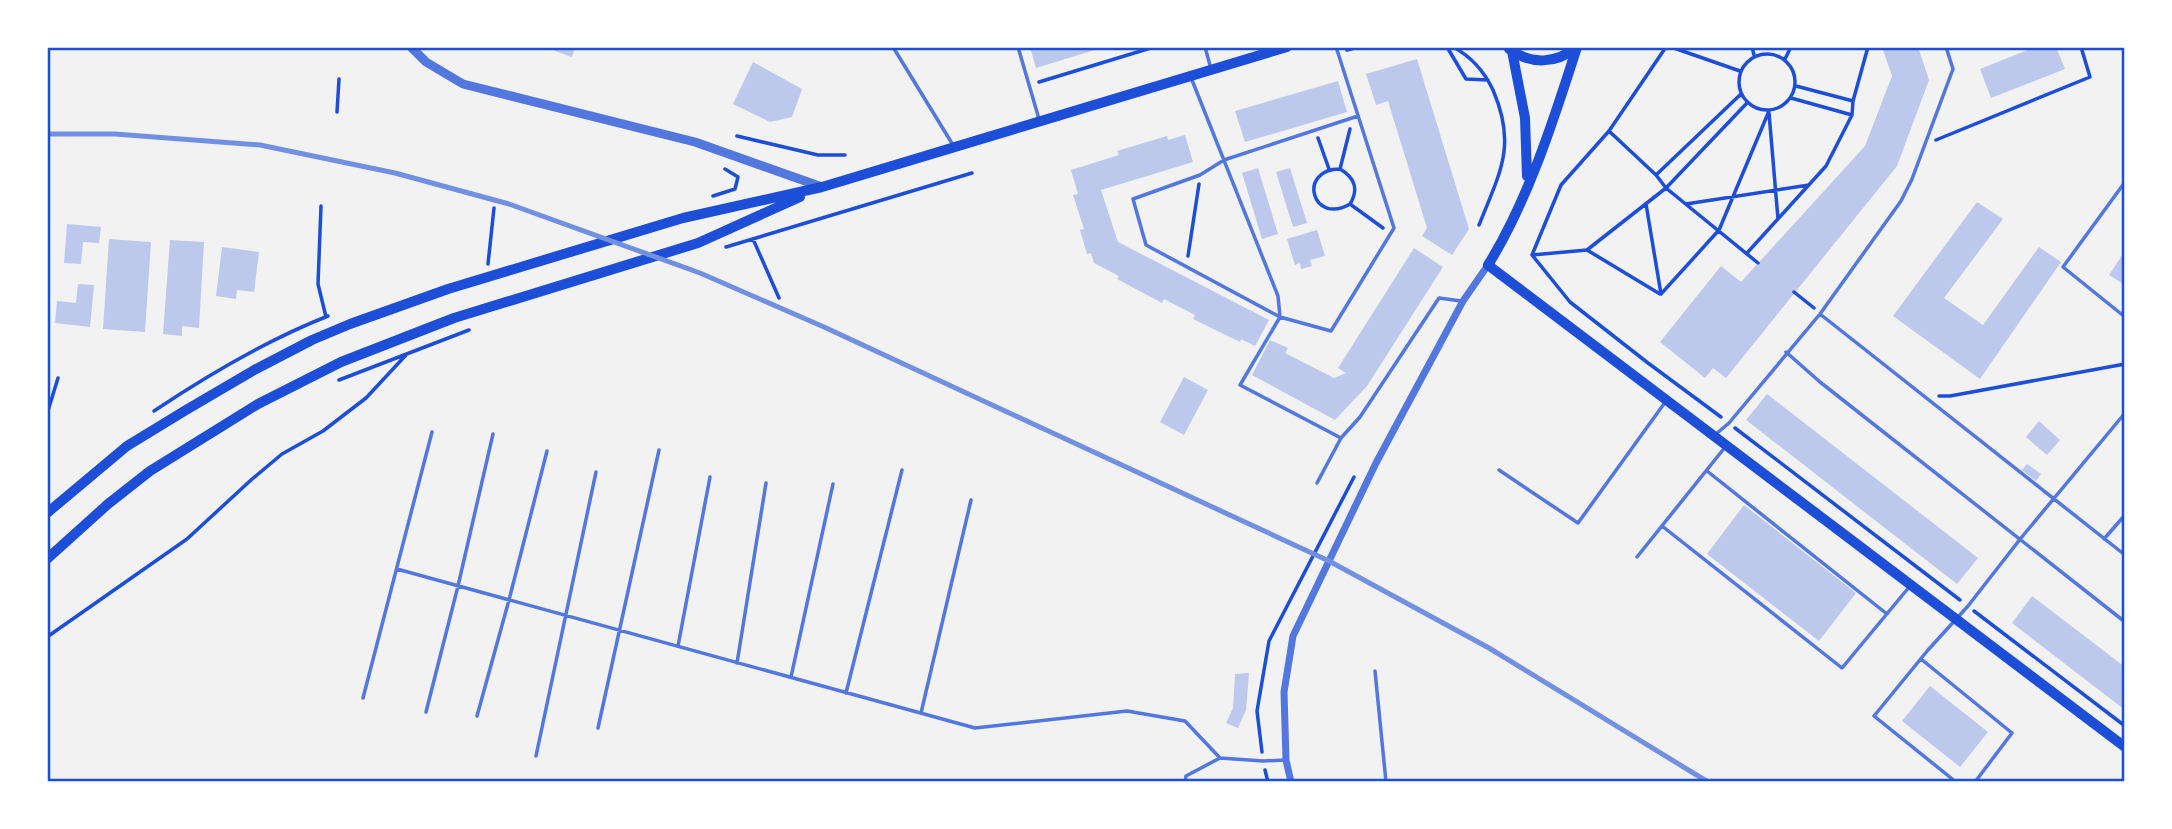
<svg xmlns="http://www.w3.org/2000/svg" width="2172" height="829" viewBox="0 0 2172 829" font-family="Ubuntu,sans-serif">
	<style>
		.building { fill: #bdc9ec }
		.lines { fill: none; stroke-linecap: round; stroke-linejoin: round }
		.path { stroke: #1d4ed8; stroke-width: 3.5 }
		.service { stroke: #5277de; stroke-width: 3.5 }
		.minor { stroke: #5277de; stroke-width: 7 }
		.tertiary { stroke: #5277de; stroke-width: 9 }
		.secondary { stroke: #1d4ed8; stroke-width: 10 }
		.rail { stroke: #7290e2; stroke-width: 5 }
		.neatline { fill: none; stroke: #1d4ed8; stroke-width: 2.5 }
	</style>
	<rect width="100%" height="100%" fill="#f2f2f2"/>
	<!-- building -->
	<path class="building" d="M555,47H575L572,57L555,51Z
		M1030,47H1101V48L1036,68Z
		M1882,47H1918L1929,80L1897,166L1726,378L1713,368L1705,378L1660,342L1721,266L1741,282L1865,146L1892,76Z
		M2035,47H2056L2065,69L1991,98L1980,69Z
		M1417,59L1469,229L1452,255L1422,236L1427,228L1388,101L1376,105L1366,74Z
		M753,62L802,89L792,117L770,122L733,104Z
		M1338,81L1347,112L1245,142L1235,111Z
		M1185,135L1193,162L1101,190L1118,242L1269,320L1255,346L1241,339L1240,342L1193,319L1195,315L1164,299L1162,303L1117,279L1119,276L1094,263L1091,253L1087,254L1080,230L1084,229L1073,195L1078,194L1071,170L1119,155L1117,151L1167,136L1168,140Z
		M1258,168L1278,234L1262,239L1242,173Z
		M1290,168L1307,223L1293,227L1276,172Z
		M1977,202L2003,219L1944,298L1983,325L2039,247L2061,262L1980,379L1893,316Z
		M67,224L101,227L99,243L83,242L81,264L64,263Z
		M1317,230L1325,256L1310,260L1312,266L1301,269L1300,263L1295,265L1287,239Z
		M109,239L151,242L145,332L103,329Z
		M170,240L204,242L199,328L182,326V336L163,334Z
		M222,247L259,252L254,292L237,290L236,299L216,296Z
		M1414,248L1443,267L1367,386L1335,420L1252,375L1270,340L1288,348L1285,353L1334,378L1346,373L1338,368Z
		M2125,251V285L2109,275Z
		M78,284L94,285L90,327L55,323L57,301L76,303Z
		M1184,377L1208,390L1184,435L1160,422Z
		M1767,394L1978,558L1957,584L1746,420Z
		M2039,421L2060,440L2047,455L2026,437Z
		M2027,464L2041,474L2036,481L2022,470Z
		M1744,505L1856,593L1819,641L1707,554Z
		M2032,596L2125,667V710L2012,623Z
		M1249,673L1246,710L1238,728L1226,723L1233,708L1235,674Z
		M1930,686L1988,732L1960,767L1902,721Z"/>
	<g class="lines">
		<!-- path -->
		<path class="path" d="M1447,47L1466,79L1488,80
			M1453,47C1472,57 1484,71 1493,90C1517,146 1500,172 1479,225
			M1671,47L1740,71
			M1752,47L1754,55
			M1347,50L1359,47
			M1739 82a28 28 0 1 1 56 0a28 28 0 1 1-56 0Z
			M1785,59L1791,47
			M1039,82L1154,47
			M1796,86L1853,101
			M1791,98L1852,115
			M337,112L339,79
			M1769,113L1778,219
			M1350,129L1340,169C1355,178 1359,189 1350,204L1383,228
			M1609,131L1656,175L1666,188L1758,263
			M737,136L818,155H845
			M1318,138L1329,169
			M1936,140L2090,77L2081,47
			M1340,169C1297,169 1312,226 1350,204
			M1656,175L1741,94
			M713,196L735,189L738,177L725,169
			M1646,204L1661,294
			M1686,204L1809,185
			M321,206L318,284L326,317
			M753,239L779,298
			M726,247L972,173
			M1587,250L1660,294
			M1747,253L1826,166L1852,115L1853,101L1868,47
			M1532,255L1570,302L1648,363L1721,417
			M1532,255L1587,250L1666,188L1747,103
			M1532,255L1561,185L1609,131L1666,47
			M1188,256L1199,184
			M488,264L494,208
			M1794,292L1814,308
			M1661,294L1719,230L1769,111
			M339,380L469,330
			M1939,396H1950L2125,364
			M154,411C208,375 267,340 328,316
			M47,414L58,378
			M1735,428L1960,600
			M1974,611L2125,726
			M47,637L187,539L251,480L282,454L323,431L366,398L406,355
			M1262,752L1257,711L1269,641L1354,477
			M1265,770L1268,782"/>
		<!-- service -->
		<path class="service" d="M893,47L953,145
			M1018,47L1039,119
			M1205,47L1211,69
			M1336,47L1338,53L1394,228L1331,331L1280,317L1146,245L1133,199L1200,175L1224,160L1358,116
			M1192,80L1278,296L1280,317L1240,385L1341,438L1360,417L1439,298L1461,301
			M2125,182L2063,267L2125,317
			M1820,314L2125,555
			M1786,352L1820,382L2125,622
			M1716,434L1729,423L1820,314L1901,201L1912,179L1953,69L1946,47
			M1499,470L1578,523L1666,401
			M1707,471L1887,614
			M1317,483L1341,438
			M1662,526L1842,668L1910,586
			M2104,539L2125,515
			M1637,557L1726,446
			M397,569L975,728L1127,711L1185,721L1220,758
			M678,646L710,477
			M1921,659L2012,733L1975,782
			M737,663L766,483
			M1375,671L1386,782
			M791,677L833,484
			M846,693L902,470
			M363,698L432,432
			M426,712L458,586L493,434
			M921,713L971,500
			M477,716L509,600L547,451
			M598,728L659,450
			M536,756L596,472
			M1185,782L1186,776L1220,758L1263,761L1286,760
			M1956,782L1874,716L1928,650L1968,606L2021,538L2125,413"/>
		<!-- minor -->
		<path class="minor" d="M1291,782L1286,760L1284,692L1293,636L1376,463L1463,301L1488,265"/>
		<!-- tertiary -->
		<path class="tertiary" d="M411,47L426,62L463,84L695,142L822,187"/>
		<!-- secondary -->
		<path class="secondary" d="M1577,47C1554,119 1528,201 1488,265L2125,747
			M1509,49C1531,65 1556,64 1577,47
			M1512,51L1525,118L1527,176
			M47,513L127,446L186,410L256,369L312,340L350,324L448,289L683,218L822,187L1287,47
			M47,559L108,504L150,471L258,404L341,362L454,318L698,243L800,197"/>
		<!-- rail -->
		<path class="rail" d="M47,134H115L260,145L395,173L509,204L700,273L824,327L1329,561L1489,648L1708,782"/>
	</g>
	<!-- border -->
	<rect width="2172" height="829" fill="none" stroke="#ffffff" stroke-width="98"/>
	<rect x="49" y="49" width="2074" height="731" class="neatline"/>
</svg>
